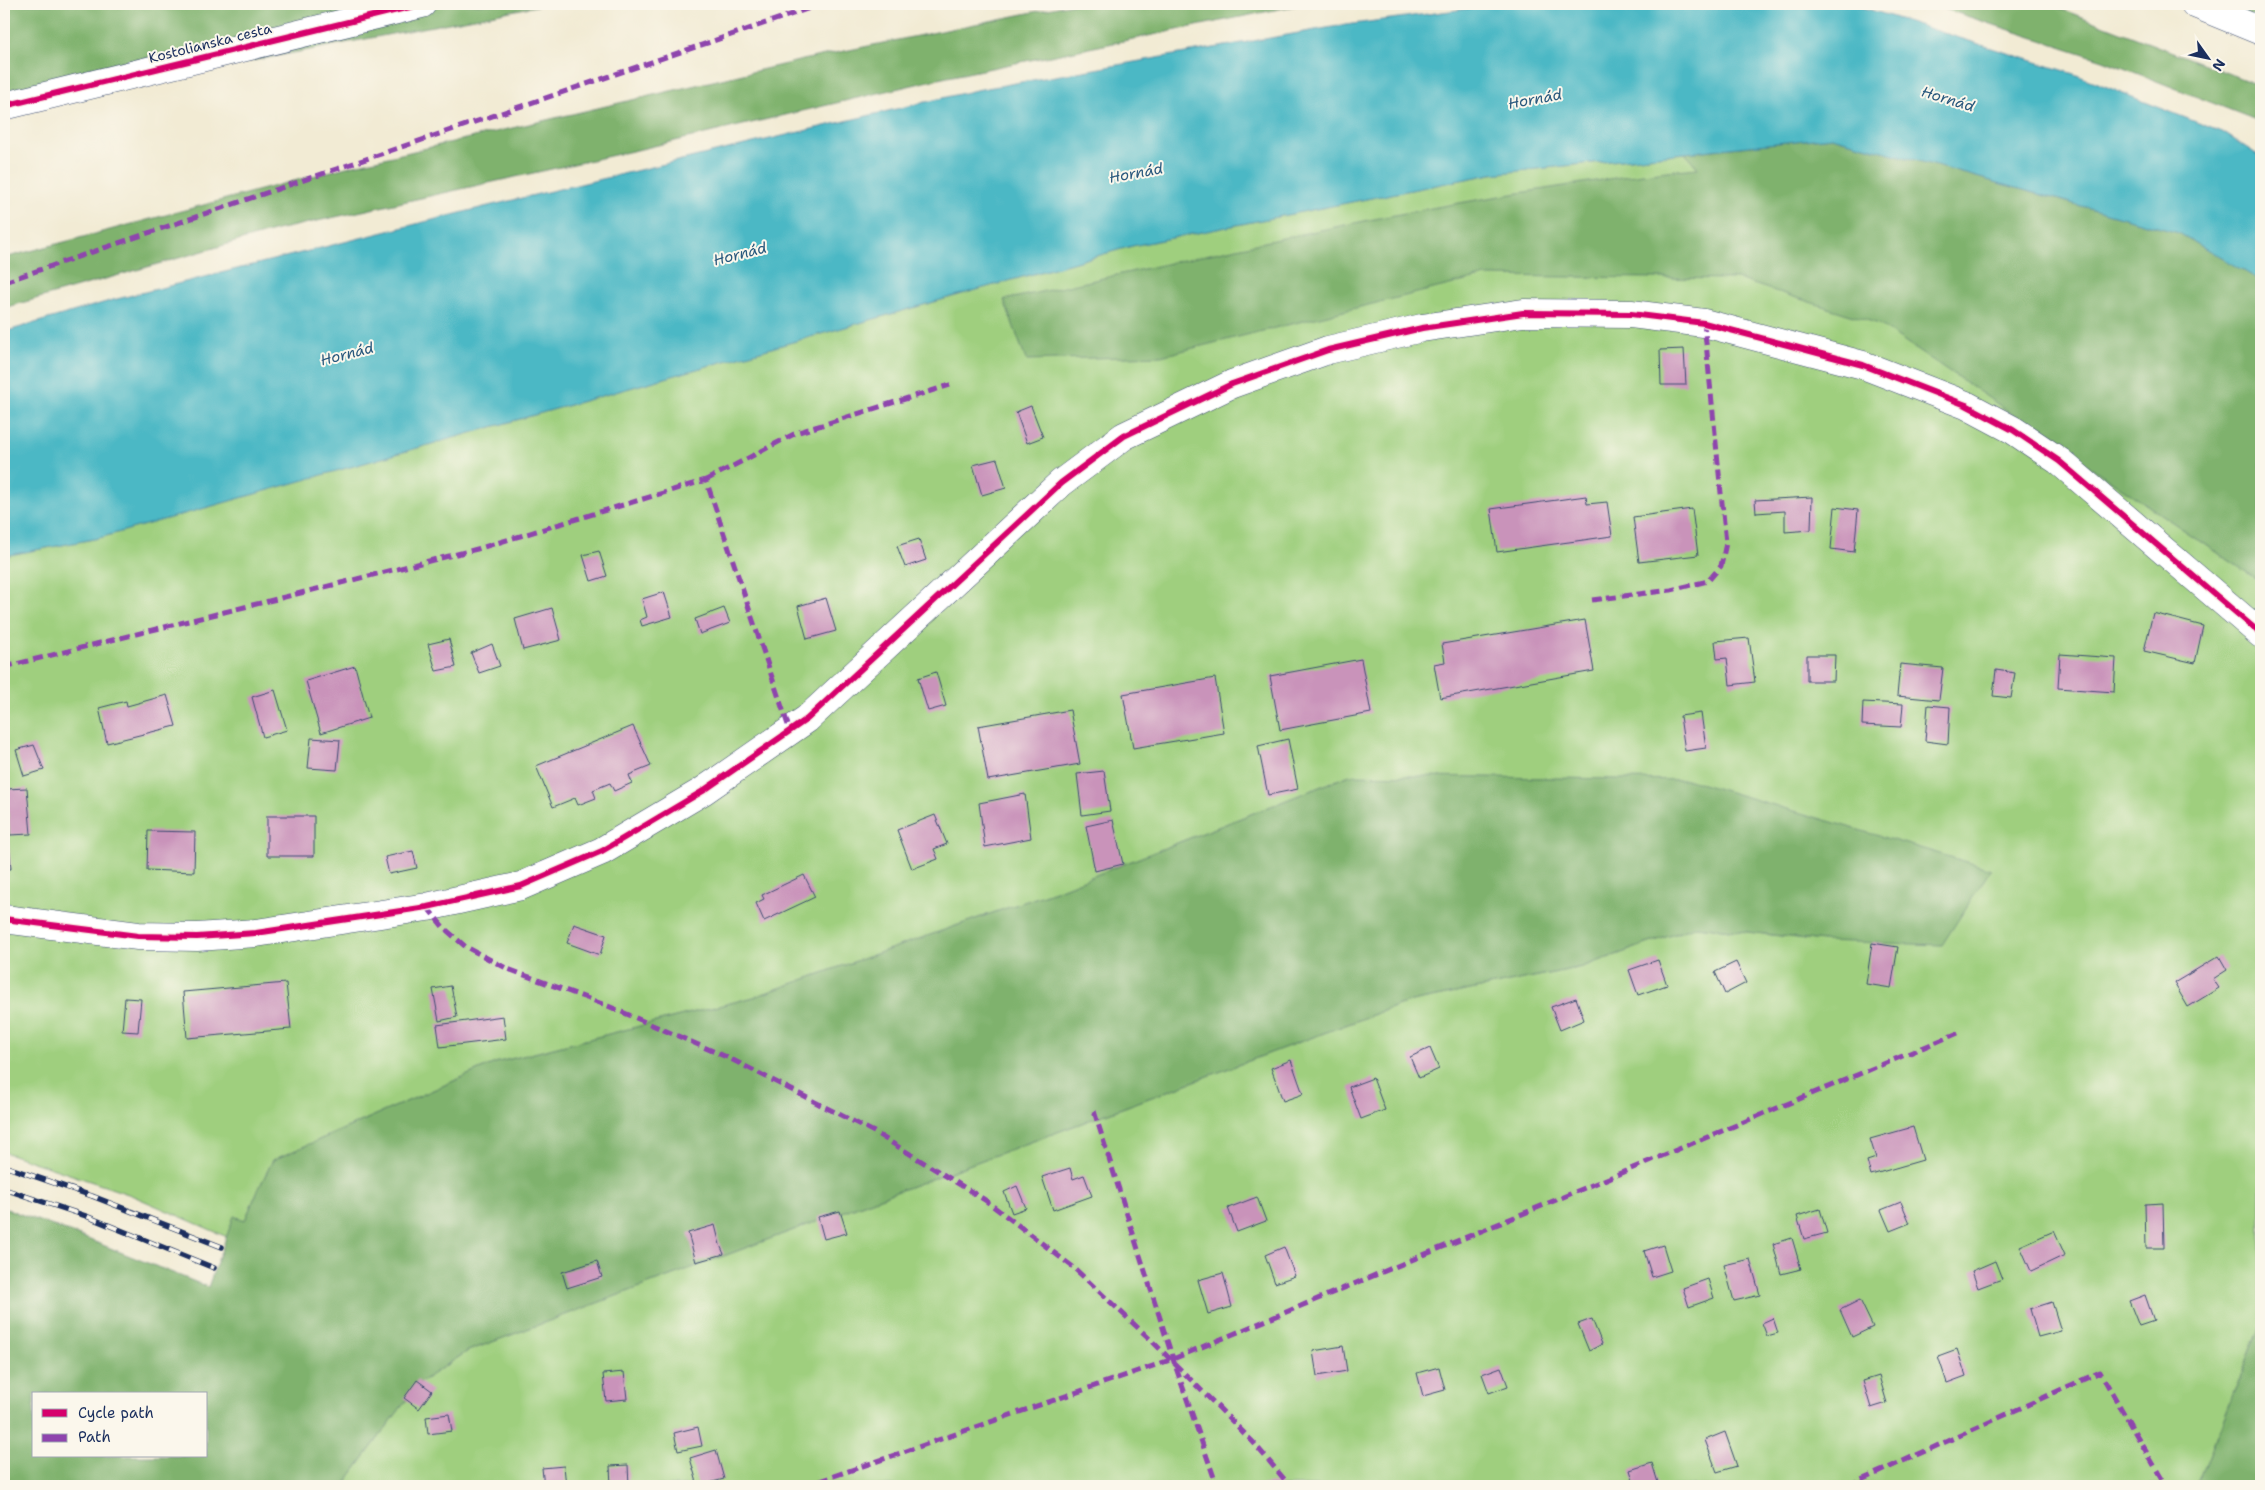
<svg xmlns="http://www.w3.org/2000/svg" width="2265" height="1490" viewBox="0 0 2265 1490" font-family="'Shantell Sans',sans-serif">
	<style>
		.green { fill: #9fcf7e; stroke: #5d7f6e }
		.forest { fill: #7fb26d; stroke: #4d7066; fill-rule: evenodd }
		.water { fill: #4bb8c5; stroke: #337492 }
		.building { fill: #c993ba }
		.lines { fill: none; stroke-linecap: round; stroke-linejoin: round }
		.minor-casing { stroke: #3b4b70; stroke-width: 29 }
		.minor { stroke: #fff; stroke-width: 28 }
		.rail-casing { stroke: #1b2f5e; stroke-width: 5.5 }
		.rail { stroke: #fbf7ec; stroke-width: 4; stroke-dasharray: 11; stroke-linecap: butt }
		.quiet { stroke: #8e44ad; stroke-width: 5; stroke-dasharray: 10 5; stroke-linecap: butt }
		.cycleway-casing { stroke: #fbf7ec; stroke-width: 9 }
		.cycleway { stroke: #d6006c; stroke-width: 6 }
		.labels { text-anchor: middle; stroke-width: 4; stroke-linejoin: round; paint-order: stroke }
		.street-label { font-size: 14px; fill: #1b2f5e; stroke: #fbf7ec }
		.water-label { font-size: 15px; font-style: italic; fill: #29587d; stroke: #fbf7ec }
	</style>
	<rect width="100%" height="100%" fill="#fbf7ec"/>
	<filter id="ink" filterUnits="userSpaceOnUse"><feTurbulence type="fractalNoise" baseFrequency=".02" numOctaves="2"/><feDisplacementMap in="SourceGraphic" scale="10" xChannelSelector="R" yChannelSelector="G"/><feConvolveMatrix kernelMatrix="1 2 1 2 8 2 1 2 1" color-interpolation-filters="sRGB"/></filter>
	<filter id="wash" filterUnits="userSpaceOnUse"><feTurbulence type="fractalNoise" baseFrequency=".0096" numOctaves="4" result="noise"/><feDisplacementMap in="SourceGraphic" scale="20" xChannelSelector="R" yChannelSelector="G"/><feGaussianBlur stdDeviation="1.12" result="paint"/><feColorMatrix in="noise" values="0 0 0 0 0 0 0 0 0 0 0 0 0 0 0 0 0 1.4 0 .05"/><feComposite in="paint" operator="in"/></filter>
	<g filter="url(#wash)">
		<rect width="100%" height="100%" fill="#f2ebd4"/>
		<!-- green -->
		<path class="green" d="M1685,153L1772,251L2261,582V1325L2197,1486H343L419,1383L468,1351L1402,1004L1582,967L1697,926L1823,941L1350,775L1058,890L754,997L495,1063L273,1160L258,1190L245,1220L234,1217L227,1237L131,1195L4,1152V556L99,538L1132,246L1491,174Z"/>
		<!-- forest -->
		<path class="forest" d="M4,4H547L4,109Z
			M1072,4H1304L938,79L637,150L277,230L4,308V258L354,165L820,56Z
			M1929,4H2048L2261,86V122L2103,60Z
			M2192,4H2261V31Z
			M1832,137L2179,233L2261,281V582L1879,324L1737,279L1486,276L1161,356L1026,360L1004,300C1184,261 1363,216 1545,189C1596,181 1647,172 1698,168L1685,153Z
			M1350,775L1689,780L1991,869L1942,945L1823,941L1697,926L1582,967L1402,1004L468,1351L419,1383L343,1486H4V1208L75,1234L208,1287L234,1216L245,1220L258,1190L273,1160L495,1063L754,997L1058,890ZM34,1394H206V1456H34Z
			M2261,1325V1486H2197Z"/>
		<!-- water -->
		<path class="water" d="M1502,4H1852L2074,74L2224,133L2261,157V281L2179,233L1832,137L1491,174L1132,246L99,538L4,556V332L113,300L488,206L976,90L1338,26Z"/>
		<g id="blocks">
			<!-- building -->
			<path class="building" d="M1684,349L1686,385H1661L1660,350Z
				M1031,406L1043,437L1027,443L1016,412Z
				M997,459L1006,488L982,495L973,465Z
				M1586,496L1587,504L1607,502L1612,536L1497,552L1491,509Z
				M1812,497L1811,530L1785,532V511L1756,513L1755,500Z
				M1835,507L1858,510L1854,552L1831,549Z
				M1692,509L1698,555L1639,562L1633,517Z
				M919,539L926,560L905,567L897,546Z
				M599,551L607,576L591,581L583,555Z
				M664,592L672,617L642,626L640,620L647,617L642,599Z
				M826,598L836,631L807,639L798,606Z
				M552,608L561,640L523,650L515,619Z
				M724,608L730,623L700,634L695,619Z
				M2153,613L2203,626L2195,663L2144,651Z
				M1585,620L1594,671L1440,698L1434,664L1445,662L1442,644Z
				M1749,638L1755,682L1730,685L1727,658L1717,659L1715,641Z
				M449,639L456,667L436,671L428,644Z
				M492,644L500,666L479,673L471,653Z
				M2060,654L2116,658L2114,692L2058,688Z
				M1807,655H1835L1834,681H1807Z
				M1361,659L1371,713L1280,730L1270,676Z
				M1900,664L1943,668L1939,700L1897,696Z
				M355,666L369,718L321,733L306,681Z
				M1996,670L2015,673L2011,698L1993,696Z
				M936,672L946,706L928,711L918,678Z
				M1215,678L1224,733L1133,748L1123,694Z
				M275,690L287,730L263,737L252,697Z
				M167,695L176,726L107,743L99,708L126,701L127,706Z
				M1863,702L1903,704L1901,727L1862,725Z
				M1928,705L1950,707L1948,744L1925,741Z
				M1070,710L1080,764L988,780L978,726Z
				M1701,713L1706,748L1685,751L1680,716Z
				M633,726L651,766L629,775L632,783L614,791L610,783L593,790L596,798L578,805L575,798L553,807L536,766Z
				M311,738L340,740L337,770L308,768Z
				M1288,739L1298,789L1268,795L1258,746Z
				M34,745L44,770L24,776L16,750Z
				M1104,771L1110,811L1082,815L1077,774Z
				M4,788L11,869H4Z
				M27,788L31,834L10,835L6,789Z
				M1025,794L1031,838L985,847L979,803Z
				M935,815L947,844L934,849L938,859L912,869L897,830Z
				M267,816H314V856H267Z
				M1113,820L1123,864L1095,871L1086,826Z
				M148,831L195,832L194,872L147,870Z
				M413,851L417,868L389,874L385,857Z
				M804,875L815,897L764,921L756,903L764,899L762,895Z
				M574,924L606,935L600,955L567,943Z
				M1872,943L1898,947L1891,988L1866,984Z
				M2219,956L2227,970L2213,979L2219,988L2188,1007L2174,983Z
				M1658,960L1667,985L1638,995L1629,970Z
				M1736,962L1746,983L1725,994L1715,972Z
				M286,983L291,1029L187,1038L183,992Z
				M451,986L457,1017L439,1021L433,989Z
				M125,998L141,999L138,1032L122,1031Z
				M1576,998L1584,1020L1560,1030L1551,1007Z
				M503,1016L506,1039L440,1047L437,1025Z
				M1430,1048L1439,1069L1419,1078L1410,1057Z
				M1291,1060L1303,1094L1283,1101L1271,1068Z
				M1373,1078L1385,1110L1361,1119L1349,1087Z
				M1913,1127L1923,1160L1871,1175L1867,1161L1876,1158L1870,1139Z
				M1070,1168L1073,1179L1084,1175L1092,1196L1053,1210L1042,1177Z
				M1017,1186L1026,1208L1012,1213L1004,1192Z
				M1257,1197L1266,1221L1237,1232L1228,1208Z
				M1901,1202L1910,1223L1890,1231L1881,1210Z
				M2163,1203L2164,1248H2146L2145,1204Z
				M1820,1209L1827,1233L1804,1239L1797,1216Z
				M840,1211L847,1233L824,1239L818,1217Z
				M715,1225L720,1245L724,1254L696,1262L688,1233Z
				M2054,1231L2065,1255L2031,1271L2020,1246Z
				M1792,1238L1801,1269L1781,1274L1773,1244Z
				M1663,1245L1671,1271L1652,1277L1644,1251Z
				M1284,1247L1295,1276L1275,1283L1265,1255Z
				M1750,1259L1760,1295L1734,1301L1724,1265Z
				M597,1261L602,1277L567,1288L562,1272Z
				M1995,1261L2002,1279L1978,1288L1972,1271Z
				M1223,1273L1232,1307L1208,1314L1198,1280Z
				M1708,1279L1714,1298L1689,1307L1683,1288Z
				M2145,1295L2154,1321L2139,1326L2129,1301Z
				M1860,1300L1873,1327L1852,1337L1840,1310Z
				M2052,1302L2061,1331L2038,1337L2030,1309Z
				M1773,1318L1778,1333L1767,1336L1762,1323Z
				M1592,1319L1602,1344L1589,1351L1578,1324Z
				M1343,1346L1347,1371L1317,1376L1313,1351Z
				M1957,1349L1966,1376L1947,1383L1938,1356Z
				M1439,1367L1445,1390L1423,1396L1417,1373Z
				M1501,1367L1508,1386L1489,1393L1482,1374Z
				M624,1372L627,1399L606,1401L603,1374Z
				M1879,1376L1887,1403L1871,1408L1863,1381Z
				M417,1380L432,1391L419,1409L404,1398Z
				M449,1414L452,1431L428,1434L426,1417Z
				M698,1427L702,1446L678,1451L674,1433Z
				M1725,1432L1737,1466L1717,1472L1705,1440Z
				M716,1450L724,1479L698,1486L690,1458Z
				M1652,1463L1659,1486H1635L1630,1470Z
				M628,1465L629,1486H611L610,1466Z
				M564,1466L566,1486H544L542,1468Z
				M1280,1482L1281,1486H1260V1485Z"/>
		</g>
	</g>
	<g filter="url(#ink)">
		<use href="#blocks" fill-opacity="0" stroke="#3b4b70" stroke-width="1"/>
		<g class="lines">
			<defs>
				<path id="minor" d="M2195,4L2261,31
					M4,106L422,4
					M4,919L138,936L197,937L256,933L427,907L521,886L602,851L703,791L807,719L1061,483L1124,436L1232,384L1328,350L1422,328L1523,313L1631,314L1704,323L1863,365L1966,405L2013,430L2059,461L2261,634"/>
			</defs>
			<!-- minor casing -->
			<use href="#minor" class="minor-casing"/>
			<!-- minor -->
			<use href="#minor" class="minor"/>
			<defs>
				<path id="rail" d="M4,1166L92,1196L222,1247
					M4,1189L86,1216L214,1268"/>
			</defs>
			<!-- rail casing -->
			<use href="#rail" class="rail-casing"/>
			<!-- rail -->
			<use href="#rail" class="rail"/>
			<!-- quiet -->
			<path class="quiet" d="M4,282L822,4
				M706,480L796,433L950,385
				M1592,600L1671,590L1708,581L1721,566L1726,543L1704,323
				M4,667L477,549L706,480L790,731
				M427,907L444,928L466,947L508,969L608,1006L729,1058L874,1132L985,1200L1073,1267L1151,1340L1253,1442L1290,1486
				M1094,1111L1173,1359L1217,1486
				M805,1486L1173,1359L1958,1033
				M1848,1486L2100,1372L2166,1486"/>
			<defs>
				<path id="cycleway" d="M4,106L422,4
					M4,919L138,936L197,937L256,933L427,907L521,886L602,851L703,791L807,719L1061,483L1124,436L1232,384L1328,350L1422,328L1523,313L1631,314L1704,323L1863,365L1966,405L2013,430L2059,461L2261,634"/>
			</defs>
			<!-- cycleway casing -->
			<use href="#cycleway" class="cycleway-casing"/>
			<!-- cycleway -->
			<use href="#cycleway" class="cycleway"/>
		</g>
	</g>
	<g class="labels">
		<!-- street labels -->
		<g class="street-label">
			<text transform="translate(210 43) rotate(-14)" y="5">Kostolianska cesta</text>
		</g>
		<!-- water labels -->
		<g class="water-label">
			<text transform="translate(1535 99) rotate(-10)" y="5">Hornád</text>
			<text transform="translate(1948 99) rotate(17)" y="5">Hornád</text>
			<text transform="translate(1136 173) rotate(-10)" y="5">Hornád</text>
			<text transform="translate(740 254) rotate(-14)" y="5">Hornád</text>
			<text transform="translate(347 354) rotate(-14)" y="5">Hornád</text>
		</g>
	</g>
	<!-- margin -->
	<rect width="2265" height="1490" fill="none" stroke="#fbf7ec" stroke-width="20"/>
	<!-- legend -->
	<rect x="32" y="1392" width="175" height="65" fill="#fbf7ec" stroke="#a1a7b3"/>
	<rect x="42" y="1409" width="25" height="8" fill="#d6006c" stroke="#a1a7b3"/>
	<text x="78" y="1418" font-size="15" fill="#1b2f5e">Cycle path</text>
	<rect x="42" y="1434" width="25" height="8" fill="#8e44ad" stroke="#a1a7b3"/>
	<text x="78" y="1442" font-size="15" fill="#1b2f5e">Path</text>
	<!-- north arrow -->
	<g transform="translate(2208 58) rotate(123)" stroke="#fbf7ec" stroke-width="4" paint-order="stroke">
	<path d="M0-4L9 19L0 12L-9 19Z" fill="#1b2f5e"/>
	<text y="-8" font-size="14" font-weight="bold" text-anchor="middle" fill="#1b2f5e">N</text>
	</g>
</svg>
